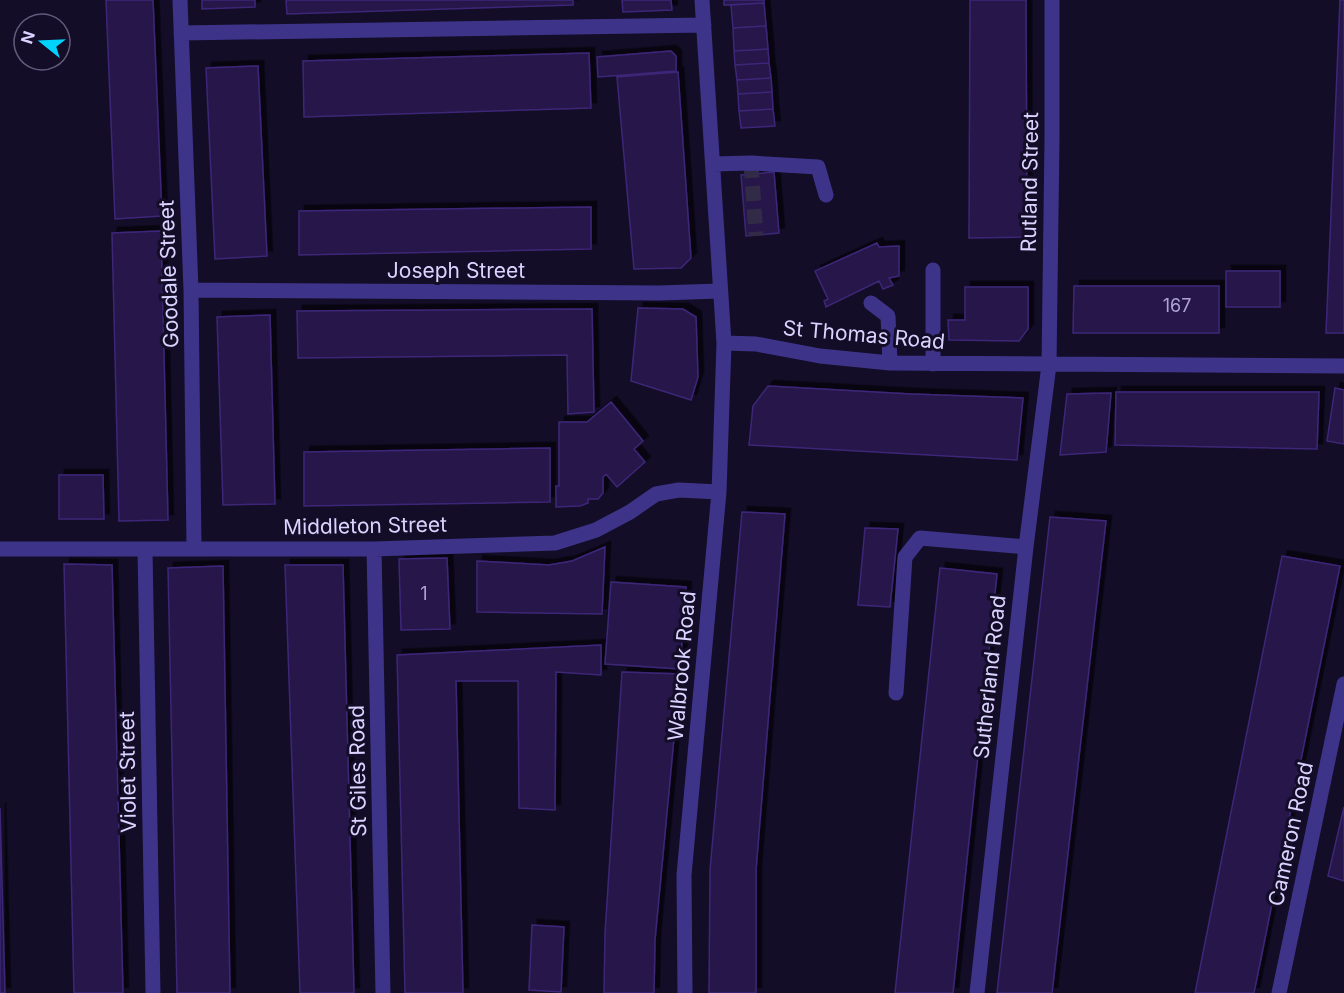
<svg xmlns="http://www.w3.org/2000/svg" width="1344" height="993" viewBox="0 0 1344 993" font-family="Inter,sans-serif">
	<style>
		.building { fill: #25174a; stroke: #3d2778; stroke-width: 1.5; filter: url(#shadow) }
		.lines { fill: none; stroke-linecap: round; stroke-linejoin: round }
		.minor-tunnel { stroke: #312b47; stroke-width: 15; stroke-dasharray: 15 8; stroke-linecap: butt }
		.minor { stroke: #3d348a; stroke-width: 15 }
		.labels { text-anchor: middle; stroke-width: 6; stroke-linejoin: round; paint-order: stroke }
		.number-label { font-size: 18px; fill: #aea4d2 }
		.street-label { font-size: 21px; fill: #dbd3ff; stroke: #130d27 }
	</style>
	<defs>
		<filter id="shadow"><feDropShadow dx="5.5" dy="-5.5" stdDeviation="0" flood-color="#0009"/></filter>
	</defs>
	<rect width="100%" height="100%" fill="#130d27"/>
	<!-- building -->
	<path class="building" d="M106,0H153L162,216L115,219Z
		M202,0H255V7L202,9Z
		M286,0H573V5L287,14Z
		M622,0H671L672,10L623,12Z
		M724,0H764V3L724,5Z
		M970,0H1026L1027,237L969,238Z
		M1340,0H1344V333H1326Z
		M764,3L766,26L733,28L731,5Z
		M766,26L768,49L734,51L733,28Z
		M768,49L769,63L735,65L734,51Z
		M671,51L676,56V71L598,77L597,57Z
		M589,53L591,108L304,117L303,61Z
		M769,63L771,78L737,80L735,65Z
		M258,66L267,256L215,259L206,68Z
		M678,72L691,258L681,268L634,269L617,77Z
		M771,78L772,92L738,94L737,80Z
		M772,92L773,109L739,111L738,94Z
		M773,109L775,126L741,128L739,111Z
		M774,172L779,233L746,236L741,175Z
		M591,207V249L299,255V211Z
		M161,231L168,520L119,521L112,233Z
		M877,243L879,247L899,246V276L889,278L893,285L883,289L879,281L826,307L824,301L828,299L815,271Z
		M1226,271H1280V307H1226Z
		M1074,286H1219V333H1073Z
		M965,287H1028V329L1019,341L949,340L948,320H965Z
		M638,308L683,309L696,317L698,377L691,400L631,381Z
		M592,309L594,412L568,414L567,355L298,358L297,311Z
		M270,315L275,504L223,505L217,317Z
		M768,386L911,394L1023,398L1017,460L749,445L753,406Z
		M1335,388L1344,390V444L1327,441Z
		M1116,392H1319L1317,449L1115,445Z
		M1111,393L1106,452L1060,455L1067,394Z
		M611,402L643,441L634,449L645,462L617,487L606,474L603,477V493L598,499H588V503L580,506L556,507V486H559V422H587Z
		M550,448V502L304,506V452Z
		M59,475H103L104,519H59Z
		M742,512L785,514L756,870V993H709L710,870Z
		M1050,517L1106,521L1052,993H997Z
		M865,528L898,529L890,607L858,605Z
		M605,547L602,614L477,612V561L549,565L572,561Z
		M1282,556L1340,566L1254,993H1195Z
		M447,558L450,629L401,630L399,559Z
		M64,564L112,565L123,993H74Z
		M285,565H343L354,993H300Z
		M223,566L230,993H177L168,568Z
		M940,568L997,574L953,993H895Z
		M611,582L686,587L680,669L605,664Z
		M601,645V675L556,672L555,810L519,808L518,681H456L463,993H405L397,655Z
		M622,672L680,674L655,940L654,993H604L605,933Z
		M1344,807V881L1328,876Z
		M0,808L5,993H0Z
		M532,925L564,927L561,992L529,990Z"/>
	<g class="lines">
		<!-- minor-tunnel -->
		<path class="minor-tunnel" d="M751,163L756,236"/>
		<!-- minor -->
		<path class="minor" d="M180,0L191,290L194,548
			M181,33L704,25
			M713,164L751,163L818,167L826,195
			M191,290L659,293L720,291
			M871,303L888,316L890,363
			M724,343L756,344L820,356L890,363L1344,366
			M933,364V270
			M0,549H374L555,543L596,530L630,512L656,494L679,490L719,492
			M374,549L383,993
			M145,550L153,993
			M896,693L905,557L920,538L1026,547
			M685,993L684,875L719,492L724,343L702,0
			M977,993L1026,547L1049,365L1052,139V0
			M1279,993L1344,684"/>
	</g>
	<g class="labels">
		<!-- number labels -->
		<g class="number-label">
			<text x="1177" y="312">167</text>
			<text x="424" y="600">1</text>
		</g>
		<!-- street labels -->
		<g class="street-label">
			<text transform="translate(1030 182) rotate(-89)" y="7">Rutland Street</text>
			<text x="456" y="278">Joseph Street</text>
			<text transform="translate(169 274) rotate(-92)" y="7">Goodale Street</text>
			<text transform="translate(864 335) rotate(5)" y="7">St Thomas Road</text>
			<text transform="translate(365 526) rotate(-1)" y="7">Middleton Street</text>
			<text transform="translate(682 666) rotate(-85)" y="7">Walbrook Road</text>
			<text transform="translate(990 677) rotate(-84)" y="7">Sutherland Road</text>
			<text transform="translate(358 771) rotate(-91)" y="7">St Giles Road</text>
			<text transform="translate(128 772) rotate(-91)" y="7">Violet Street</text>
			<text transform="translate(1291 834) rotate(-78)" y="7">Cameron Road</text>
		</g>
	</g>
	<!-- north arrow -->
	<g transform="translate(42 42) rotate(288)"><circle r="28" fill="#130d27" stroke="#635c7d" stroke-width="1.5"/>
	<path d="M0-4.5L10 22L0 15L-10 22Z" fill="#00d4fe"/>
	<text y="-9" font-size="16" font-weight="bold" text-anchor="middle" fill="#dbd3ff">N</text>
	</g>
</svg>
